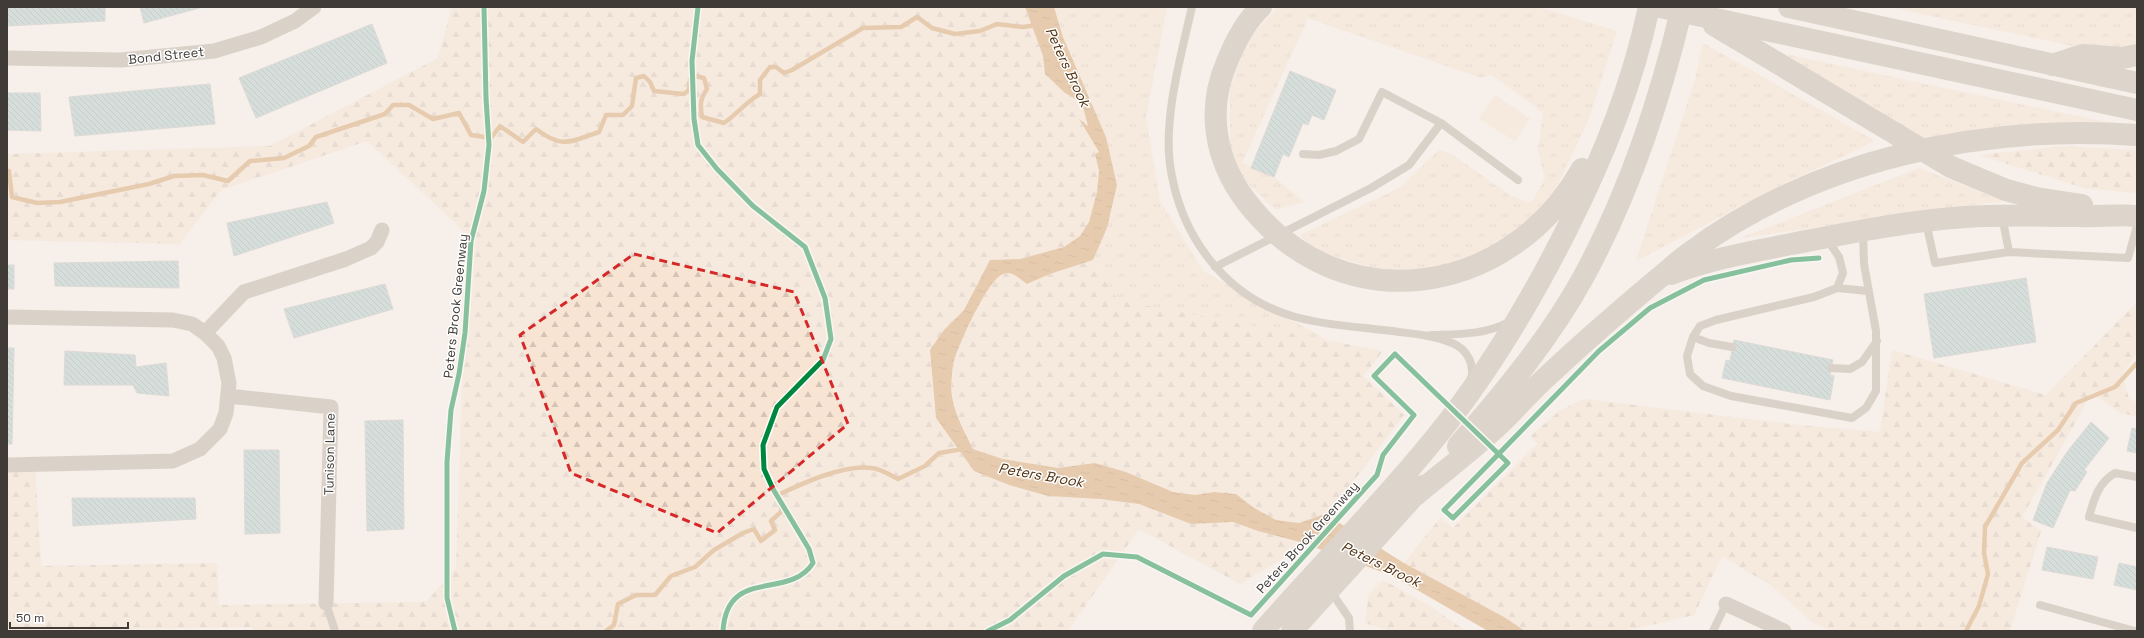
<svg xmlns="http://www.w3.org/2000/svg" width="2144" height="638" viewBox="0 0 2144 638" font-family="'Space Grotesk',sans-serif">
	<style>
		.grass { fill: url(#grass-tufts) }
		.forest { fill: url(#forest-firs) }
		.park { fill: url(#park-crowns) }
		.garden { fill: #f7e4d3 }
		.water { fill: url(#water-ripples) }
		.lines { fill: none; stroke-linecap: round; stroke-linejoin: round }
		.stream { stroke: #d6a067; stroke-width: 4.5 }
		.building { fill: url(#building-back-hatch); stroke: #bfbfbd }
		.lane { stroke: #b9aea3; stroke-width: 8 }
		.street { stroke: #b9aea3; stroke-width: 15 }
		.highway { stroke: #beb3a8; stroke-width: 22 }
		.cycleway-casing { stroke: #fff; stroke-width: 8 }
		.cycleway { stroke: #00873e; stroke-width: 5 }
		.marked { fill: none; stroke: #d62828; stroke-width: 3; stroke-dasharray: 8 5; stroke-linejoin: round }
		.labels { text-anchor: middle; stroke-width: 3; stroke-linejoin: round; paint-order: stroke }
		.street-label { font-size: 13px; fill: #403b37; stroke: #fff }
		.water-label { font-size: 14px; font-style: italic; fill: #513212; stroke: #fff }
	</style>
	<defs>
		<pattern id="grass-tufts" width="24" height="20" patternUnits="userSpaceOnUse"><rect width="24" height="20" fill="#f7e4d3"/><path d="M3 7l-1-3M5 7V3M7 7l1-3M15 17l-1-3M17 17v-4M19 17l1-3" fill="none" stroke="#d5c4b6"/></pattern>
		<pattern id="forest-firs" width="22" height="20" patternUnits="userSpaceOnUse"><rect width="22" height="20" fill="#f7e4d3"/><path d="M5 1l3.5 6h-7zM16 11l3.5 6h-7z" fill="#d5c4b6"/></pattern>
		<pattern id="park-crowns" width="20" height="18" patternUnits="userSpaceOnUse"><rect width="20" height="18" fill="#f7e4d3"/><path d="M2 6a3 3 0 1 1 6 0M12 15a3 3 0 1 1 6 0" fill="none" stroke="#d5c4b6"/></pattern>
		<pattern id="water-ripples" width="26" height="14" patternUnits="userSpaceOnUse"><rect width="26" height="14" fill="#d6a067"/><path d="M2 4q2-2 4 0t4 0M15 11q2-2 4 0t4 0" fill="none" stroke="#af8456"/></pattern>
		<pattern id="building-back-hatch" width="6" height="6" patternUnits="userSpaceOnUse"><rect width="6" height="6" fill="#aecbca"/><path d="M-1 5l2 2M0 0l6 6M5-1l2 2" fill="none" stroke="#8fa6a5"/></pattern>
	</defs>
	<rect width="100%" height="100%" fill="#f5efea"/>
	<!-- grass -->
	<path class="grass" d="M1054,7H1167L1146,117L1160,201L1203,271L1329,341L1118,300L1093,260L1107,228L1117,185L1106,137L1063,37Z
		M1278,7H1538L1617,31L1588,121L1555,190L1520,228L1463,262L1422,270L1383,271L1312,249L1300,235L1401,187L1439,150L1450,153L1511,196L1531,203L1545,179L1538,150L1543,113L1492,75L1481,78L1308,18L1242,163L1274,177L1304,202L1276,210L1239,175L1230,157V90L1246,42Z
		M1889,7H2137V46L2096,51Z
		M1703,43L1875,141L1777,187L1636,261L1695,80Z
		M1789,55L2129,127L1923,139L1852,98L1788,57Z
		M1919,168L2003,201L1741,238Z"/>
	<!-- forest -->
	<path class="forest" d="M452,7H1025L1043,56L1045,74L1065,93L1082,103L1088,126L1080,121L1099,152L1095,154L1099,171L1097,192L1089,222L1080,236L1064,247L1020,259L990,260L964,310L943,331L930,350L936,418L974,471L1009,485L1048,496L1100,499L1139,504L1191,524L1233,522L1258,531L1300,542L1287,556L1240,584L1139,529L1068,631H778L712,625L704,631H254L251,627L7,631V465L35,466L41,566L217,563L219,605L426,602L456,568L467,234L367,141L221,190L179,244L7,240V154L270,146L438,58Z
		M2060,146L2137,150V193L2084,188L1979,155Z
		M1093,260L1118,300L1383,351L1363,376L1404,415L1350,486L1325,514L1299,523L1276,520L1254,508L1236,494L1214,492L1195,495L1173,492L1126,472L1095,463L1058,468L1003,459L973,449C963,429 951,408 951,385C951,378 952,368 954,361C959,344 988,279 1003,273C1012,270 1021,280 1027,284L1050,274Z
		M2137,302V353L2122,374L2129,399L2137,402V417L2119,412L2092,393L2022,517L2041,531L2010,631H1833L1813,623L1772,586L1722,556L1694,615L1625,631H1525L1504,617L1404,563L1440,518L1453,528L1537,444L1531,436L1559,411L1584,399L1808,426L1880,432L1892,350L2046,395Z
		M1383,580L1430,606L1466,631H1390L1365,623L1369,594Z"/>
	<!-- park -->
	<path class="park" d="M712,625L778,631H704Z"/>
	<!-- garden -->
	<path class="garden" d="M1495,95L1530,119L1515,141L1479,119Z"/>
	<!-- water -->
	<path class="water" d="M1025,7H1054L1063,37L1106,137L1117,185L1107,228L1093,260L1050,274L1027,284C1021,280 1012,270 1003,274C988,279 959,344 954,361C952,368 952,378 951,385C951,408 963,429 973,449L1003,459L1058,468L1095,463L1126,472L1173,492L1195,495L1214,492L1236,494L1254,508L1276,520L1299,523L1325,514L1404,563L1504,617L1525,631H1488L1393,576L1300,542L1258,531L1233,522L1191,524L1139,504L1100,499L1048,496L1009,485L974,471L936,418L930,350L943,331L964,310L990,260L1020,259L1064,247L1080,236L1089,222L1097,192L1099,171L1095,154L1099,152L1079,119L1088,126L1082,103L1065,93L1045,74L1043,56Z"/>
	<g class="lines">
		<!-- stream -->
		<path class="stream" d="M7,171H9L12,197L37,203L60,202L149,184L174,176L203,175L228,181L250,161L284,158L309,146L316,137L385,114L393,105H409L433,119L459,113L471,135L491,138L500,126L523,142L536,129C562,149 570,142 599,132L606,115H623L632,106L636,78L644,76L650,82L654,91L684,94L689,90L690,79L695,76L704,78L707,89C700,99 700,105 702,117L724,123C737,114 746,102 760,94V80L770,67H776L784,73L792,70L863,28L901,27L917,17L932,28L955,34L980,31L997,24L1023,27L1037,25
			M606,631L614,625L618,604L636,595H655L671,576L695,567L714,550L743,533L754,529L761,541L775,530L771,521L782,511L778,495C803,483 844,464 872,468C881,469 890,475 898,479L925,466L939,453L963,449
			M1966,631L1979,606L1988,574L1984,553L1985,527L2022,463L2058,430L2076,403L2115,387L2137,363"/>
	</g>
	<!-- building -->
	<path class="building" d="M7,7H105V21L7,26Z
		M140,7H203L144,23Z
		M372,24L387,63L256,118L239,78Z
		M1290,71L1336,90L1324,120L1312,115L1308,125L1303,123L1289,157L1283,154L1274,177L1251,168Z
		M210,84L215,124L75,136L69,97Z
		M7,93H40L41,131L7,130Z
		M327,202L334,223L234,256L227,223Z
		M178,261L179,288L55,286L54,263Z
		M7,265H14V289H7Z
		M2026,278L2036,342L1934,358L1924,294Z
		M385,284L393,309L294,338L284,309Z
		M1734,340L1833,360L1830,375L1834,376L1830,400L1722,378L1726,360L1730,361Z
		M7,348H14L12,444H7Z
		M65,351L135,355L136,367L166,363L169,396L137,393L133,385H64Z
		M403,420L404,529L367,531L365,421Z
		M2091,422L2109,438L2084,470L2087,472L2075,491L2070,490L2053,528L2033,520L2047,483L2067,452Z
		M2132,428L2137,429V453L2127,451Z
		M244,450H279L280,533L245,534Z
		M72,498H195L196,519L73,526Z
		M2047,547L2098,557L2093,579L2042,570Z
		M2119,563L2137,567V590L2114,585Z"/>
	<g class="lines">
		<!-- lane -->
		<path class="lane" d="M1192,7C1181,55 1162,122 1171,171C1182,237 1225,296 1292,316C1326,326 1364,327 1399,332C1417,334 1436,336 1452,343C1467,349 1475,364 1471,379
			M1303,154L1319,155L1336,151L1359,139L1382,92L1441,123
			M2002,216L2009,252
			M1926,222L1935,263L2009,252L2128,258L2137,226
			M1827,239L1839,257L1843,273L1837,288L1814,297L1716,320L1700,326L1693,337L1687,356L1690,374L1703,386L1731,396L1852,418L1866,408L1876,391V331L1864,264L1863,231
			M1215,267L1371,188L1409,165L1441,123L1518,180
			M1837,288L1868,291
			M1431,335C1457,334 1485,335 1509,322
			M1693,337L1709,343L1732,347
			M1831,368L1850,369L1862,362L1877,341
			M2137,477L2115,473C2098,483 2094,499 2089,517L2137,528
			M1330,590L1349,618L1350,631
			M326,603L335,631
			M2040,605L2135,631
			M1713,631L1726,604"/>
		<!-- street -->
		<path class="street" d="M7,58L121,60L214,51L261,37L295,21L314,7
			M7,317L173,320L192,324L205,333L218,346L224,358L229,383L226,413L220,429L200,449L173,461L7,465
			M205,333L244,292L346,259L371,248L377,242L382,230
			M228,396L331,407L326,603
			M1726,604L1784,631"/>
		<!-- highway -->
		<path class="highway" d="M1261,7C1245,22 1235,42 1227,62C1206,110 1215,160 1246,201C1340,324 1509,298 1582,169
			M1660,7L2137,110
			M1789,7L2137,83
			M1714,25L1951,167L2006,190L2036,198L2082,205
			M2052,65L2083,55L2122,58L2137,55
			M1671,274C1710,259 1751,252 1791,244C1848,233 1907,221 1965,217C2003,214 2041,216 2080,216C2099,217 2118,214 2137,216
			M1458,446C1505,392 1550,338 1584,276C1630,191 1660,101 1682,7
			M1412,498C1438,476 1465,456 1490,433C1507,418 1522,401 1538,385C1577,348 1617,313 1659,278C1669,270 1678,261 1688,254C1815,159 1981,124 2137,135
			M1263,631C1325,560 1393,493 1451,418C1497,358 1534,295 1568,227C1604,155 1632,86 1649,7
			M1292,631L1423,486"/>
		<defs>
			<path id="cycleway" d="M698,7L692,61L694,119L698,145L717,169L753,206L805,247L825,298L831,339L823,360L777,407L763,445L764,469L773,489L809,549L813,563C789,601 727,566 723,631
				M455,631L447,598V462L451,410L459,374L465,333L471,241L484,191L489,145L486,98L484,7
				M988,631L1010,620L1064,576L1103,554L1137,557L1251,615L1377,475L1383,455L1414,415L1374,376L1395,354L1508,463L1453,518L1444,510L1599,351L1650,308L1704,280L1791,260L1819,258"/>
		</defs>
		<!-- cycleway casing -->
		<use href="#cycleway" class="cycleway-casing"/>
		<!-- cycleway -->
		<use href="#cycleway" class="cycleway"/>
	</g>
	<!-- marked area -->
	<path d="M0 0H2144V638H0ZM634,254L794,292L848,424L717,533L571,473L520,335Z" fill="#f5efea" fill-opacity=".55" fill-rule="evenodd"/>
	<path class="marked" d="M634,254L794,292L848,424L717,533L571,473L520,335Z"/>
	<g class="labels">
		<!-- street labels -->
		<g class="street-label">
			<text transform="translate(166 55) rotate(-6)" y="5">Bond Street</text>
			<text transform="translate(455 306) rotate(-84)" y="5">Peters Brook Greenway</text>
			<text transform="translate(329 454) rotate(-89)" y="5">Tunison Lane</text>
			<text transform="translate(1307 537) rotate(-48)" y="5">Peters Brook Greenway</text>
		</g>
		<!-- water labels -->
		<g class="water-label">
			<text transform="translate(1068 67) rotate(65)" y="5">Peters Brook</text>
			<text transform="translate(1041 475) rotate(10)" y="5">Peters Brook</text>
			<text transform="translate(1381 564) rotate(26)" y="5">Peters Brook</text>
		</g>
	</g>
	<!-- border -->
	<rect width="2144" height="638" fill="none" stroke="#403b37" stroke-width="16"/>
	<!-- scale -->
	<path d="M10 622v6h118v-6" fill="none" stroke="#403b37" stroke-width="2"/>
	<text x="16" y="622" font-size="12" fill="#403b37" stroke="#ffffff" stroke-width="3" paint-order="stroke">50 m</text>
</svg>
